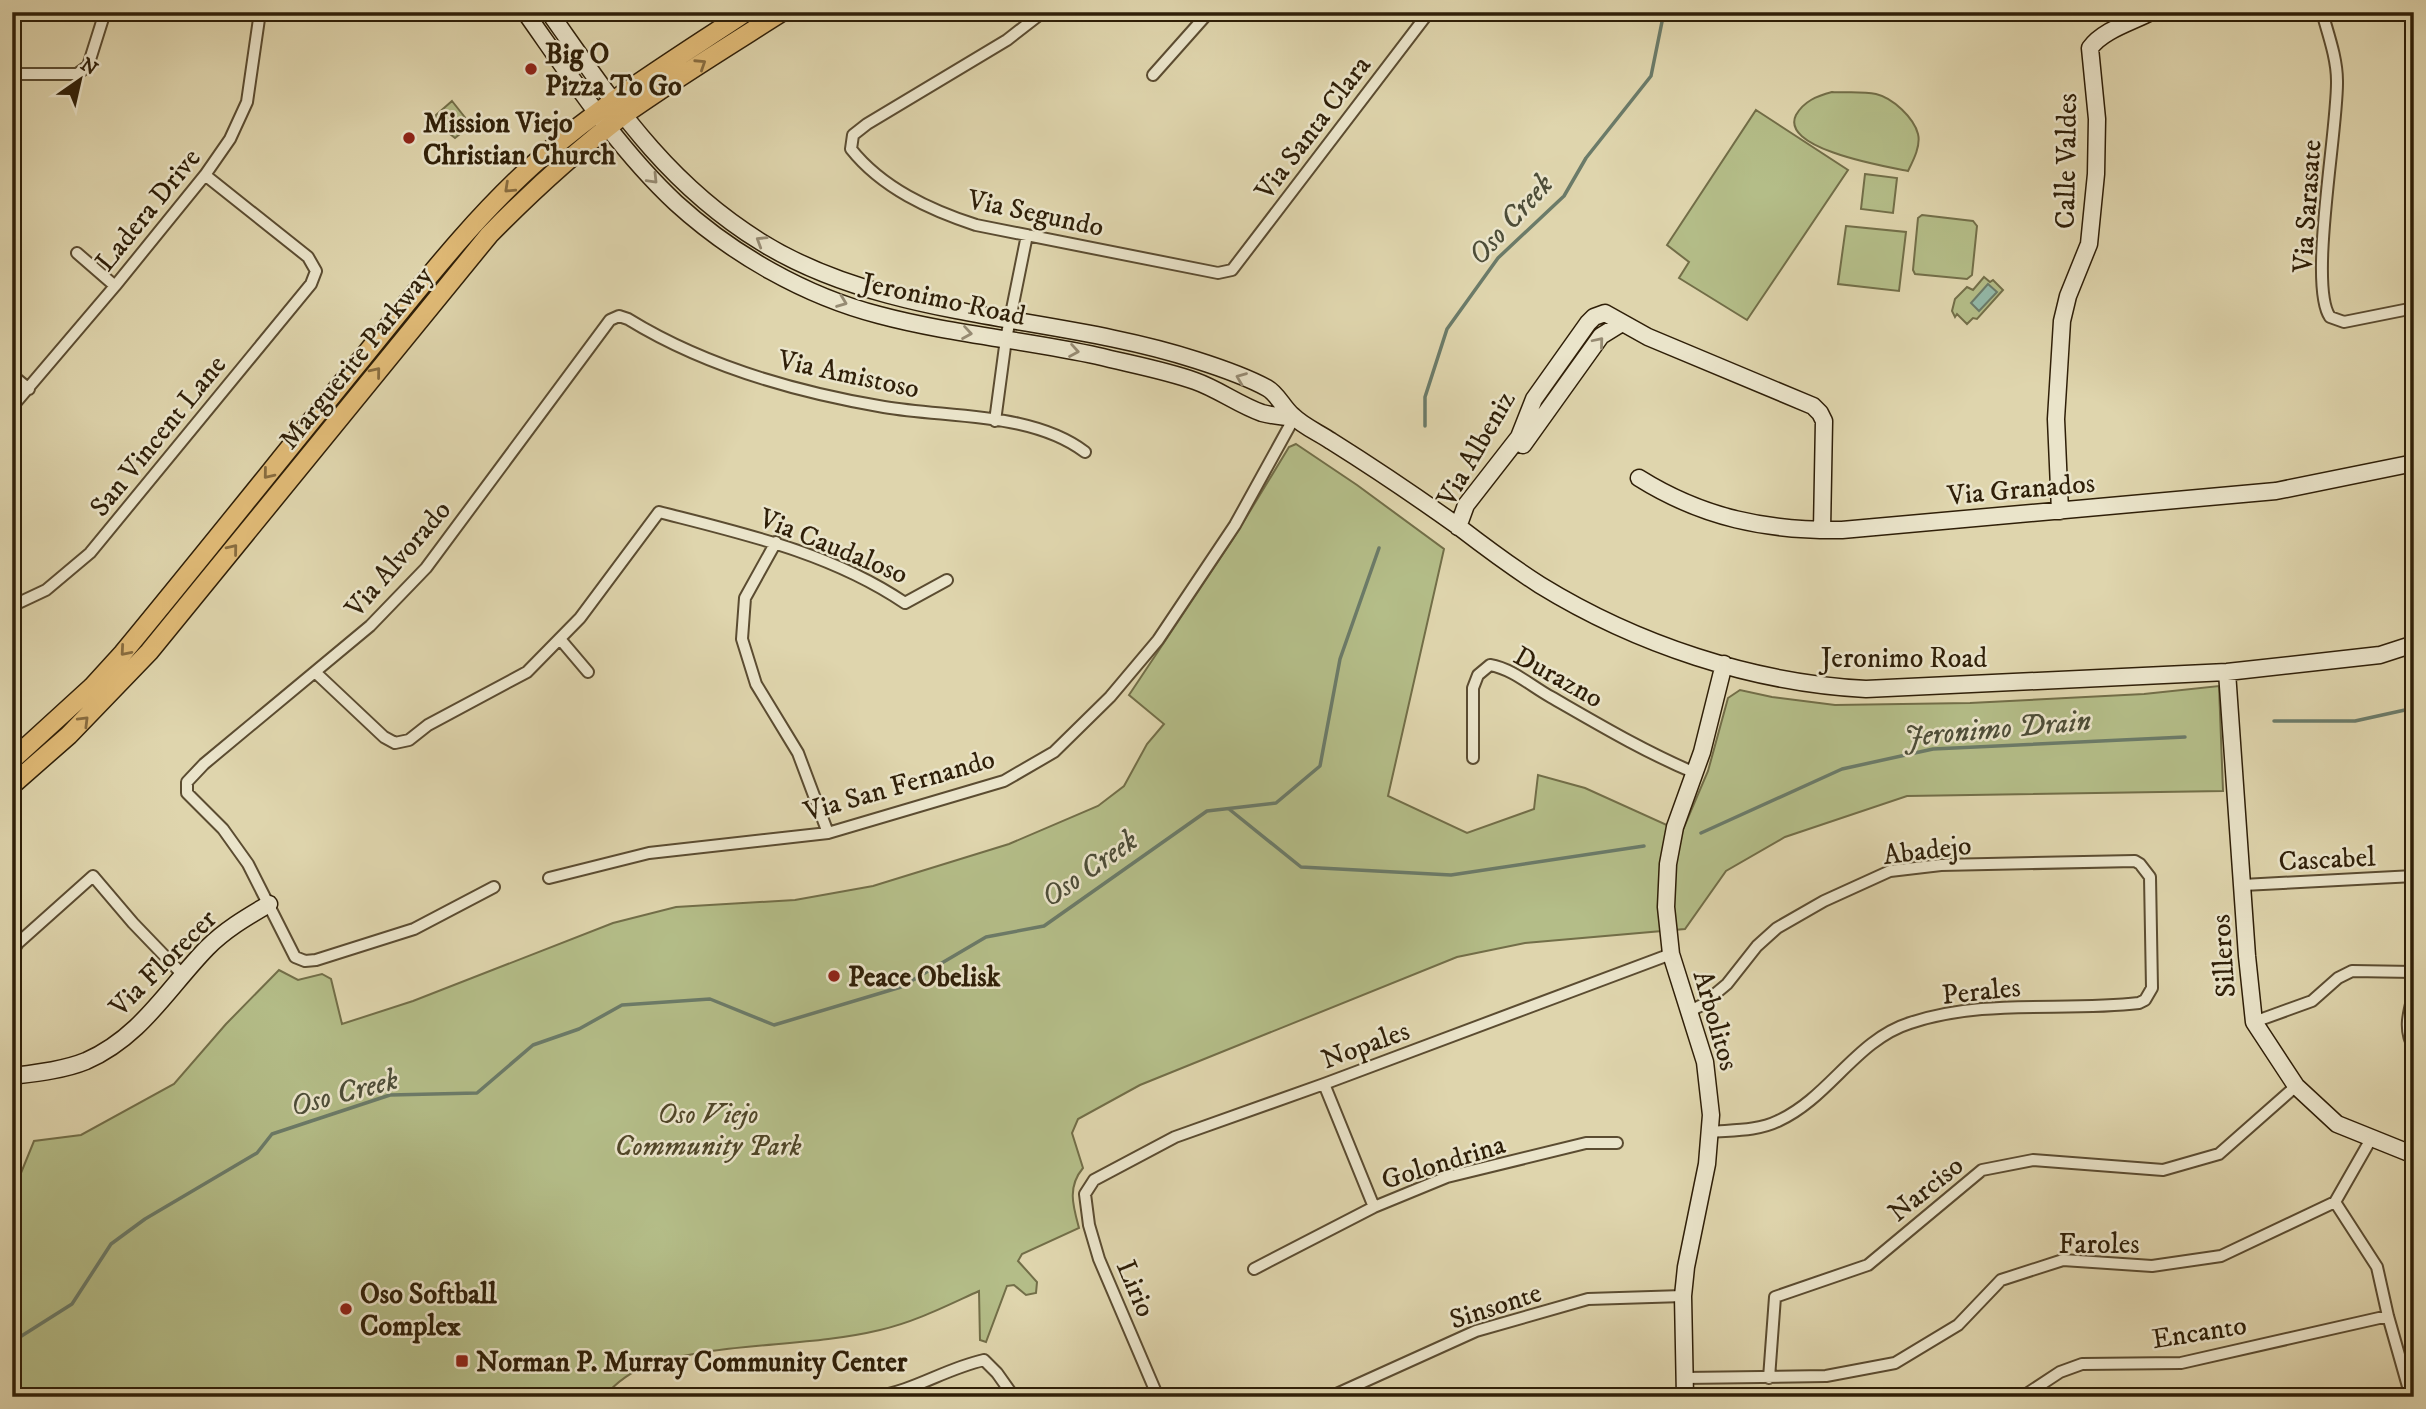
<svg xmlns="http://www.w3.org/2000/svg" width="2426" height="1409" viewBox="0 0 2426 1409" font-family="'IM FELL DW Pica',serif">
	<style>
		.green { fill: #b4bd88; stroke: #726e48; stroke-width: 2 }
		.water { fill: #93b9a9; stroke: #6b7b69; stroke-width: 2 }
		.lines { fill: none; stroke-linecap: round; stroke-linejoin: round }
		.stream { stroke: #6b7b69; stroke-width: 3.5 }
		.street-casing { stroke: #5b4c31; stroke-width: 14 }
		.secondary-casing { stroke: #2f1f08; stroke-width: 19 }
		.primary-casing { stroke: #2f1f08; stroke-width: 21 }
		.street { stroke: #eae4ca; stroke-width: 10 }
		.secondary { stroke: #eae4ca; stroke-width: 16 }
		.primary { stroke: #e0ba76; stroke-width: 18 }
		.oneway { stroke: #886c3f }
		.oneway2 { stroke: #968b73 }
		.poi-dot { fill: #8f2418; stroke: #eae4ca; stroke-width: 2.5 }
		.labels { text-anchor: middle; stroke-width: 5; stroke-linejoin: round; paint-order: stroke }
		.poi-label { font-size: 28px; font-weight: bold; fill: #2f1f08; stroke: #eae4ca; text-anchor: start }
		.street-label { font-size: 28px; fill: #2f1f08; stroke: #eae4ca }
		.park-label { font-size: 28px; font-style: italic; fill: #504628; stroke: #eae4ca }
		.water-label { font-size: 30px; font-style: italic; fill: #4d4d38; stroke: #eae4ca }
	</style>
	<rect width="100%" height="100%" fill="#dfd5ad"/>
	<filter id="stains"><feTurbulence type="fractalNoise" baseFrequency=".00286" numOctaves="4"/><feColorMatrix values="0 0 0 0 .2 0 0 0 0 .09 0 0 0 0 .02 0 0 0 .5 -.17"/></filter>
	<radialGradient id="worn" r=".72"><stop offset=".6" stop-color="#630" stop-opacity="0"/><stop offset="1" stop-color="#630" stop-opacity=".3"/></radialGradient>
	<!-- green -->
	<path class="green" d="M1832,92C1846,93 1862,91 1876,94C1893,98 1914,118 1918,134C1921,146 1913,161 1908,171C1888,167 1779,149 1796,115C1804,101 1817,96 1832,92Z
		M452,101L471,125L455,138L445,130L435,116Z
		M1756,110L1848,170L1747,320L1679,278L1689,262L1667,245Z
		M1865,174L1897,178L1893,213L1861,209Z
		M1922,215L1973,221L1977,226L1972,275L1967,279L1915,274L1913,270L1918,218Z
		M1846,226L1906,232L1899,291L1838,284Z
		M1984,277L1990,282L1993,280L2003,290L1977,319L1973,318L1967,324L1957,314L1955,317L1952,311L1955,299L1967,287L1973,290Z
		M1296,444L1357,485L1444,549L1388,796L1467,833L1534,809L1538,775L1585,788L1682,832L1708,771L1728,698L1740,690L1772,697L1835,705L1970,703L2144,694L2219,686L2223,791L1907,796L1785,837L1726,871L1685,929L1525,943L1457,957L1140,1085L1078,1119L1072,1133L1083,1168C1067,1187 1073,1206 1079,1228L1022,1254L1018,1261L1037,1282L1036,1293L1026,1295L1014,1285L1007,1286L986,1342L980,1340L979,1291C946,1306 915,1322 880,1330C805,1348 725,1341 652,1364C635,1369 614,1383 605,1397H527L515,1389L497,1392L494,1397H12V1195L34,1141L81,1135L174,1084L226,1024L279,970L298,980L322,974L331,979L342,1024L413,1001L613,923L676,907L795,900L873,886L1009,844L1098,806L1124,786L1147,744L1164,724L1129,695L1233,539L1289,447Z"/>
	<!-- water -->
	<path class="water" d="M1988,284L1997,292L1979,311L1971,303Z"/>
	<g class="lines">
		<!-- stream -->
		<path class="stream" d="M1425,426V397L1447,329L1498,258L1564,196L1586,158L1651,76L1664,12
			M2274,721H2355L2414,708
			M1229,809L1301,867L1451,875L1644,846
			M1701,833L1842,769L1933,749L2185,737
			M12,1342L72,1304L111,1244L145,1219L257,1153L272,1134L390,1095L477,1093L533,1045L579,1029L622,1005L710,999L774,1025L901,987L986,937L1044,926L1207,811L1276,803L1320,766L1340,659L1379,548"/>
		<defs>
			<path id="street" d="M1043,12L1007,40L867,124L853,135L851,149C882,188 930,210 976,225L1218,273L1232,270L1429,12
				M2322,12C2328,34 2337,58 2337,81C2338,128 2308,286 2330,317L2344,322L2414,308
				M12,74H77L88,66L105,12
				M1153,75L1209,12
				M77,253L115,286
				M12,375L29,389
				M12,407L115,286L205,175L230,139L247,102L260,12
				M995,421L1006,339L1027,235
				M776,542L745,598L742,639L756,684L798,753L828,833
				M12,606L46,590L90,553L311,284L316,271L308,257L205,175
				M560,639L588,672
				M315,672L384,737L395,743L409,740L428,725L527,672L580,618L659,512C745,534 831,553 905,603L947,580
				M1473,758V688L1478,675L1490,665C1513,669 1531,686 1551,697C1598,724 1645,752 1695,773
				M549,878L649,853L828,833L1004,781L1054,752L1110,697L1158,640L1235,525L1294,418
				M2243,885L2414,876
				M494,887L414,929L316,960L305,961L295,957L248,864L223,829L187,793V782L204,764L370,626L426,568L610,320L619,316L628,319C706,367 795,392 884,407C949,418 1032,412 1085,452
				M12,953L18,943L93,876L133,923L184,976
				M2414,992C2409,1012 2403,1029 2414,1048
				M1688,1012L1702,1005L1727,984L1757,946L1777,928L1824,901L1890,871L1941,865L2135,861L2140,864L2150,877L2152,988L2145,1000L2139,1003C2063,1012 1985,998 1910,1023C1856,1040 1829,1098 1778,1121C1758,1131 1732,1130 1710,1132
				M2254,1022L2312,1001L2338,978L2352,971L2414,972
				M1324,1084L1374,1207
				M2335,1202L2377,1267L2388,1316L2411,1397
				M1254,1269L1374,1207L1447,1177L1586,1143H1617
				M1684,1378L1826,1376L1895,1363L1958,1325L2001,1280L2063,1260L2152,1266L2221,1256L2335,1202L2371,1139
				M1769,1378L1775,1297L1868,1265L1982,1170L2033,1160L2163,1170L2219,1154L2296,1086
				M873,1397C915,1391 944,1369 984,1360L997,1373L1014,1397
				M1158,1397L1099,1259L1089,1225L1085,1194L1094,1180L1175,1137L1324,1084L1671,954
				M1330,1397L1476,1331L1588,1299L1683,1296
				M2022,1397L2060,1372L2082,1364L2181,1363L2388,1316"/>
			<path id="secondary" d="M525,12C571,77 617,148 676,203C732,254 805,296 879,315C950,334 1025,340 1098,356C1130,364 1164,370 1195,381C1218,389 1239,405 1262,413C1272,416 1284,416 1294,418
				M549,12C613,102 664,182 761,242C888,321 1055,314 1196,360C1218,367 1247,377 1267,388C1278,394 1283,408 1293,416C1303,426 1319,433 1331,441C1374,468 1417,497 1459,527C1485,547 1512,567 1540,585C1636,644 1752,683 1866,689L2227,672L2380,655L2414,644
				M1523,445L1601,336L1622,323
				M1639,478C1703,518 1767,531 1842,530L2276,491L2414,463
				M2060,511L2056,419L2062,321L2068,296L2089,244L2096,174L2097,119L2090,48C2103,30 2132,22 2151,12
				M1458,527L1466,505L1519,437L1534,399L1588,323L1594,317L1605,313L1648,337L1813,406L1820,413L1824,421L1822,530
				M2227,672L2247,956L2254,1022L2296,1086L2337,1124L2414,1155
				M12,1076C36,1073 64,1070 86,1061C141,1037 168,988 207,948C226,929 247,917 269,904
				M1685,1397L1683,1296L1686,1267L1707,1164L1711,1115L1705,1062L1671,954L1666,907L1668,864L1675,827L1702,752L1724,664"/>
			<path id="primary" d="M12,760L92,687L123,653C203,556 281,458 360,361C418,290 474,216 543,156C606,101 677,58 746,12
				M12,785L69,735L149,652L489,235C531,192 577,150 625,114C676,78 730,45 782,12"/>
		</defs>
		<!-- street casing -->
		<use href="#street" class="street-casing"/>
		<!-- secondary casing -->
		<use href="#secondary" class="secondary-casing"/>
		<!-- primary casing -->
		<use href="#primary" class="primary-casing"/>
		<!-- street -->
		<use href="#street" class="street"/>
		<!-- secondary -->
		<use href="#secondary" class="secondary"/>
		<!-- primary -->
		<use href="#primary" class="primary"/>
	</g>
	<!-- one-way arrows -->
	<defs><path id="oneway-chevron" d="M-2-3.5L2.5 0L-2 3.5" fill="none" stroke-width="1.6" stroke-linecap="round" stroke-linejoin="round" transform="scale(1.75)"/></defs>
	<g class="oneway">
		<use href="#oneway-chevron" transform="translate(701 64) rotate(-33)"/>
		<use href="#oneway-chevron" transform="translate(509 188) rotate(137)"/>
		<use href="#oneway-chevron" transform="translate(376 372) rotate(-51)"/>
		<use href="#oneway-chevron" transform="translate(268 474) rotate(129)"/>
		<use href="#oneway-chevron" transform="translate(233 549) rotate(-51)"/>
		<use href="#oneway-chevron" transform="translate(125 651) rotate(131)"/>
		<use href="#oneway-chevron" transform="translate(84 721) rotate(-45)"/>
	</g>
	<g class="oneway2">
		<use href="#oneway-chevron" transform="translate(653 179) rotate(46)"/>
		<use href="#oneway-chevron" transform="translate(761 241) rotate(-148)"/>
		<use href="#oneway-chevron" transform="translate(842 302) rotate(21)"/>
		<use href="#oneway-chevron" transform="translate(967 333) rotate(9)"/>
		<use href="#oneway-chevron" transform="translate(1599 342) rotate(-50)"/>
		<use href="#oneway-chevron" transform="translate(1074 351) rotate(10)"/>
		<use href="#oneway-chevron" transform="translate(1241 378) rotate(-158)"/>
	</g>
	<!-- markers -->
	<g class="poi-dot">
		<circle cx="531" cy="69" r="7"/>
		<circle cx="409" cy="138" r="7"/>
		<circle cx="834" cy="976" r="7"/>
		<circle cx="346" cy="1309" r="7"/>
		<rect x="455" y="1354" width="14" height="14" rx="3.5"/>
	</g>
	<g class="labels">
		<!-- poi labels -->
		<g class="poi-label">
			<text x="545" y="63">Big O<tspan x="545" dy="32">Pizza To Go</tspan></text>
			<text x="423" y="132">Mission Viejo<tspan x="423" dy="32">Christian Church</tspan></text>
			<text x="848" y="986">Peace Obelisk</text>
			<text x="360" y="1303">Oso Softball<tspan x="360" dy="32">Complex</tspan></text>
			<text x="476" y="1371">Norman P. Murray Community Center</text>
		</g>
		<!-- street labels -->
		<g class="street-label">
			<text transform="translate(1312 127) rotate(-53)" y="10">Via Santa Clara</text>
			<text transform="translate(2065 161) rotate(-89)" y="10">Calle Valdes</text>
			<text transform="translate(2306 206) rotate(-86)" y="10">Via Sarasate</text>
			<text transform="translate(147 209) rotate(-51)" y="10">Ladera Drive</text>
			<text transform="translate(1036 212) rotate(12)" y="10">Via Segundo</text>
			<text transform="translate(944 298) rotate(12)" y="10">Jeronimo Road</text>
			<text transform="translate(355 357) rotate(-51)" y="10">Marguerite Parkway</text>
			<text transform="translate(849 373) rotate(12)" y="10">Via Amistoso</text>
			<text transform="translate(157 435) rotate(-51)" y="10">San Vincent Lane</text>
			<text transform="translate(1475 448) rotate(-60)" y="10">Via Albeniz</text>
			<text transform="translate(2021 488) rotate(-5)" y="10">Via Granados</text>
			<text transform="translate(834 545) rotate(22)" y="10">Via Caudaloso</text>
			<text transform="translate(397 558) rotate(-49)" y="10">Via Alvorado</text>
			<text x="1904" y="667">Jeronimo Road</text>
			<text transform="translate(1559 676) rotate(29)" y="10">Durazno</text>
			<text transform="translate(899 784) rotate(-16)" y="10">Via San Fernando</text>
			<text transform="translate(1927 849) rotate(-7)" y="10">Abadejo</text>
			<text transform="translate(2327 858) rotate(-3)" y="10">Cascabel</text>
			<text transform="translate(2222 956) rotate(-94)" y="10">Silleros</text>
			<text transform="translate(162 962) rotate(-45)" y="10">Via Florecer</text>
			<text transform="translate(1981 990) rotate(-6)" y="10">Perales</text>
			<text transform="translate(1717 1020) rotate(74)" y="10">Arbolitos</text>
			<text transform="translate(1365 1044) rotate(-20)" y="10">Nopales</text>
			<text transform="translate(1443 1161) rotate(-17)" y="10">Golondrina</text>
			<text transform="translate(1925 1188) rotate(-39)" y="10">Narciso</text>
			<text x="2099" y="1253">Faroles</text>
			<text transform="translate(1137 1288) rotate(67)" y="10">Lirio</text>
			<text transform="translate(1495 1305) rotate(-18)" y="10">Sinsonte</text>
			<text transform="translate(2199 1331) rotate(-9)" y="10">Encanto</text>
		</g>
		<!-- park labels -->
		<g class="park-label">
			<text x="708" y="1123">Oso Viejo<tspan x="708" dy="32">Community Park</tspan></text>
		</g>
		<!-- water labels -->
		<g class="water-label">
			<text transform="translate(1510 219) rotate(-48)" y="10">Oso Creek</text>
			<text transform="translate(1997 728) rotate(-5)" y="10">Jeronimo Drain</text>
			<text transform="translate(1089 868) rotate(-35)" y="10">Oso Creek</text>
			<text transform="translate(344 1092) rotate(-15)" y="10">Oso Creek</text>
		</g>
	</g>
	<!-- margin -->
	<rect width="2426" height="1409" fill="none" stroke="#dfd5ad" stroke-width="42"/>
	<rect x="14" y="14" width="2398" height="1381" fill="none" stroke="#2f1f08" stroke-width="3.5"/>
	<rect x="21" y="21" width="2384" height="1367" fill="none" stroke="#2f1f08" stroke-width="2"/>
	<!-- north arrow -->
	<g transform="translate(80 80) rotate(34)" stroke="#eae4ca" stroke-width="5" paint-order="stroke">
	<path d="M0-5L12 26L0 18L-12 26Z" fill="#2f1f08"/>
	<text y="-10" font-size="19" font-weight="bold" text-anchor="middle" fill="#2f1f08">N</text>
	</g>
	<rect width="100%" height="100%" filter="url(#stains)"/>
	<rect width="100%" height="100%" fill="url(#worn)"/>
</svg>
